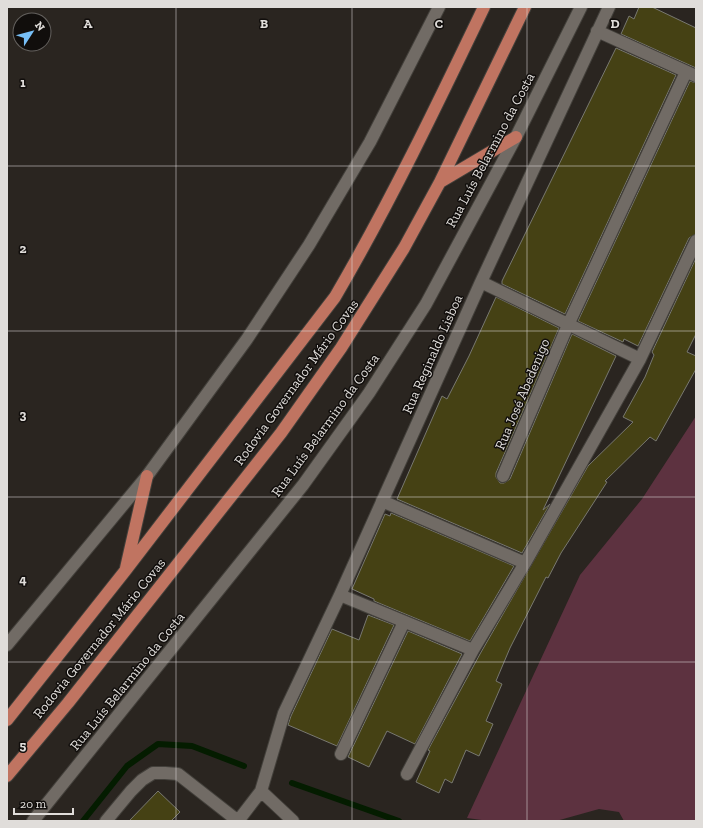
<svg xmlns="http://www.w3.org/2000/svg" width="703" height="828" viewBox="0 0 703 828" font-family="'Zilla Slab',serif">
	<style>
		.green { fill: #5d3240 }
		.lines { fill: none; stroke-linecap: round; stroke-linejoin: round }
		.stream { stroke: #041c00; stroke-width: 6 }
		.building { fill: #454114; stroke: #787870 }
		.minor-casing { stroke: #43403b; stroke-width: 14 }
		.secondary-casing { stroke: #43403b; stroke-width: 14 }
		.trunk-casing { stroke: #43403b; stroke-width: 14 }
		.minor { stroke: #716b65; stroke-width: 12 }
		.secondary { stroke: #716b65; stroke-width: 12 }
		.trunk { stroke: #c07461; stroke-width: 12 }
		.grid { fill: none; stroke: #e0ddda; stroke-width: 1; stroke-opacity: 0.55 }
		.labels { text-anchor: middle; stroke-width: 3; stroke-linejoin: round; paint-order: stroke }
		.street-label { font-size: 14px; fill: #e0ddda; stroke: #110e0c }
		.grid-label { font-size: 13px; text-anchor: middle; font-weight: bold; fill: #e0ddda; stroke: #110e0c; stroke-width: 3; stroke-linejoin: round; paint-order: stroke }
	</style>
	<rect width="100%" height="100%" fill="#2a2520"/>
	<!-- green -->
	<path class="green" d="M696,416V821H624L619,812L599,809L556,821H489L467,818L580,575L642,499Z"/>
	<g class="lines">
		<!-- stream -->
		<path class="stream" d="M292,783L399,821
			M83,821L127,766L158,744L192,746L244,766"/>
	</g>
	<!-- building -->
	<path class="building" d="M639,7H652L696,28V68L621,34L629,16L634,19Z
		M616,48L676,75L565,314L502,284V281Z
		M690,81L696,83V234L689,238L638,346L624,339L623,342L578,321Z
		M696,258V334L687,352L696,356V369L656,441L650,437L605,481L607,482L561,553L548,578L546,577L510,648L496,681L502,684L486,721L493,724L479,756L466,750L452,783L445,779L439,793L416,782L430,751L428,750L480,654L588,466L633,422L623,417L645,377L654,355L652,352Z
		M496,297L559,328L496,473V477L500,483H504L510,479L572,334L616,356L543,510L550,504L522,553L397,499L442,396L447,399L469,356Z
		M391,513L514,566L470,641L374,601V599L352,589L385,514L390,516Z
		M368,615L394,625L337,746L288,725L291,716L332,629L359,640Z
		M408,631L462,654L415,744L387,731L369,767L348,757Z
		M158,791L180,812L171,821H129Z"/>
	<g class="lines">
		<defs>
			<path id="minor" d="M597,31L696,76
				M481,282L640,359
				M503,476L568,325L686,72
				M382,501L525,563
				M340,595L473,650
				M341,754L404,622
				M407,774L473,650L525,563L640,359L696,241
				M261,791L293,821
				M106,821L131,791L142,780L153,773H165L178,774L238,821
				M238,821L261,791L284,713L340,595L481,282L609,7"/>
			<path id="secondary" d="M7,645L147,476L247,339L309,245L370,142L439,7
				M33,821L303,485L369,393L426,304L516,137L581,7"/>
			<path id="trunk" d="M440,182L516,137
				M126,568L147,476
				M7,720L125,571L335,297C390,203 437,105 484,7
				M7,776L68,703L281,433L341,348L404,248L440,182L525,7"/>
		</defs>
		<!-- minor casing -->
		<use href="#minor" class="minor-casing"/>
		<!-- secondary casing -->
		<use href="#secondary" class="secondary-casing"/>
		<!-- trunk casing -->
		<use href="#trunk" class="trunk-casing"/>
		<!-- minor -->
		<use href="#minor" class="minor"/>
		<!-- secondary -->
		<use href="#secondary" class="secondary"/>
		<!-- trunk -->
		<use href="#trunk" class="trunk"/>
	</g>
	<!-- grid -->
	<path class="grid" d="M176,7V821M352,7V821M527,7V821M7,166H696M7,331H696M7,497H696M7,662H696"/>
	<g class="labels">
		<!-- street labels -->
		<g class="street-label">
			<text transform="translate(490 150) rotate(-62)" y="5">Rua Luís Belarmino da Costa</text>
			<text transform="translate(432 354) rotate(-66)" y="5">Rua Reginaldo Lisboa</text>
			<text transform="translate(296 382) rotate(-54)" y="5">Rodovia Governador Mário Covas</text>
			<text transform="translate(522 394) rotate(-67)" y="5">Rua José Abedenigo</text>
			<text transform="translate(325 425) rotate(-54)" y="5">Rua Luís Belarmino da Costa</text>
			<text transform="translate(99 638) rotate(-51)" y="5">Rodovia Governador Mário Covas</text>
			<text transform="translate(127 681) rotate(-51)" y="5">Rua Luís Belarmino da Costa</text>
		</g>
	</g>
	<g class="grid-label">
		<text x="88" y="28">A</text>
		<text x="264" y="28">B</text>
		<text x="439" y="28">C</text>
		<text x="615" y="28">D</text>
		<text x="23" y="87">1</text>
		<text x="23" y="253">2</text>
		<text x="23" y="419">3</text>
		<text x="23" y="584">4</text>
		<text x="23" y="750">5</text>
	</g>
	<!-- border -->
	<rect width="703" height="828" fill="none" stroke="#e0ddda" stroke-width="16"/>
	<!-- north arrow -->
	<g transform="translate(32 32) rotate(54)"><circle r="19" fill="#110e0c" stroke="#64615e"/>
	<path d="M0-3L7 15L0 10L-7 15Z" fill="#77bff7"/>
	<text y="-6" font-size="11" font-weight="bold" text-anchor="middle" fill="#e0ddda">N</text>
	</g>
	<!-- scale -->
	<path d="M14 808v6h59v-6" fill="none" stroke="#e0ddda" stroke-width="2"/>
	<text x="20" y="808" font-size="12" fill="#e0ddda" stroke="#110e0c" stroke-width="3" paint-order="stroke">20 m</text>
</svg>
